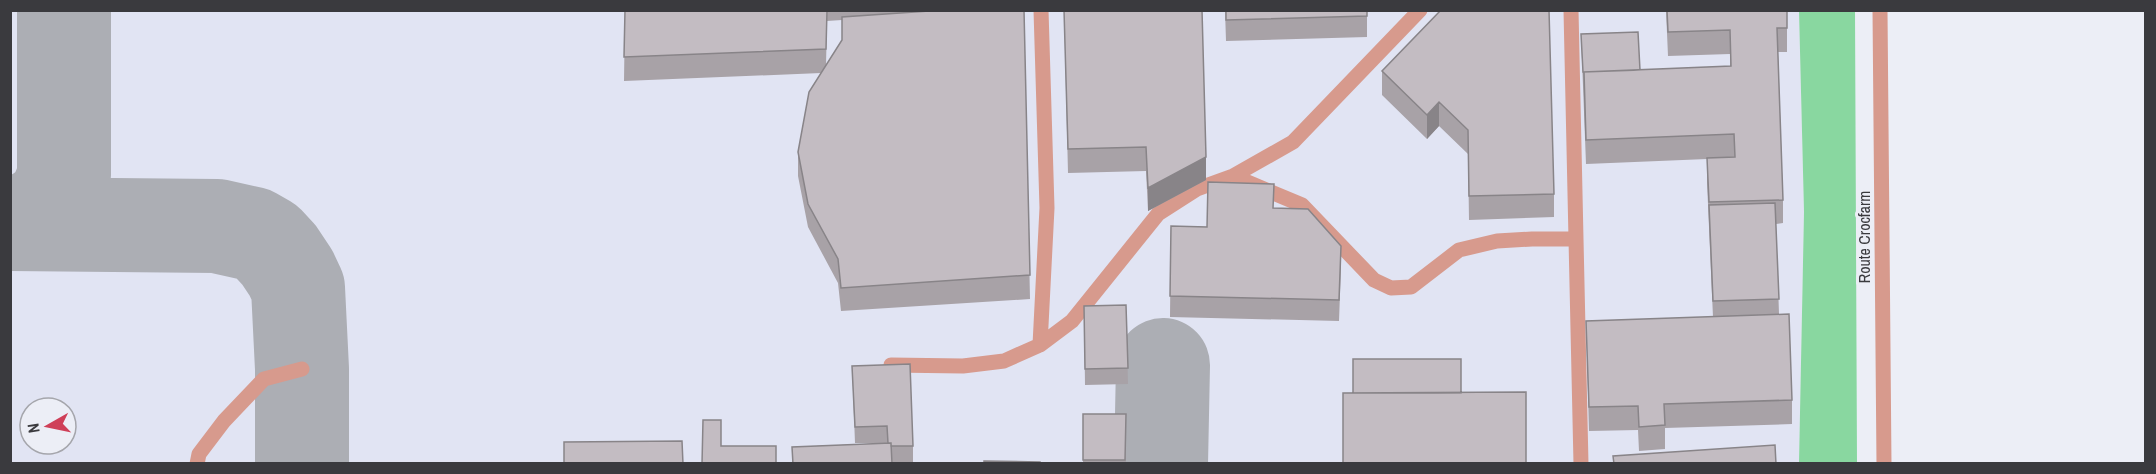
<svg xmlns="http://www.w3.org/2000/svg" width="2156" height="474" viewBox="0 0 2156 474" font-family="'Archivo Narrow',sans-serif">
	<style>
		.built { fill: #e1e4f3; fill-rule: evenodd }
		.green { fill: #89d7a0 }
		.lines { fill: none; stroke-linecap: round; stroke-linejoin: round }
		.taxiway { stroke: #acaeb4; stroke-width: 94 }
		.minor { stroke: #d79a8d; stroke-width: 15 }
		.wall { fill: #a8a2a7; fill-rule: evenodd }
		.shaded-wall { fill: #888488 }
		.building { fill: #c3bcc2; stroke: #888488; stroke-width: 1.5 }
		.labels { text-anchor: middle; stroke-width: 6; stroke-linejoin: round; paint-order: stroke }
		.street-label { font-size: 16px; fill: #3a3a3e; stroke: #eceef6 }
	</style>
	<rect width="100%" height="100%" fill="#eceef6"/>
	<!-- built -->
	<path class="built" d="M10,11H1799L1804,212L1799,463H11ZM30,408H66V444H30Z"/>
	<!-- green -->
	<path class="green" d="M1799,11H1855L1857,463H1799L1804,212Z"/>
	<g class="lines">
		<!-- taxiway -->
		<path class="taxiway" d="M10,224L217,226L253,234L267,242L279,255L291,273L298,288L302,369V464
			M17,224C44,212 56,205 64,175V10
			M1161,464L1163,365"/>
		<!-- minor -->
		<path class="minor" d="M1880,10L1884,464
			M1233,176L1302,205L1374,280L1391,288L1411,287L1459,250L1497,241L1532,239H1576L1571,10
			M1576,239L1581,464
			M1040,345L1047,208L1041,10
			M891,365L963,366L1004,361L1040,345L1072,321L1158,214L1197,189L1233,176L1293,142L1420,10
			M197,464L199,454L224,421L264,379L302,369"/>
	</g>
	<!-- wall -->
	<path class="wall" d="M625,10H1024L1030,299L841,311L838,283L808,227L798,176V152L821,73L624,81ZM842,20V40L826,65L827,21Z
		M1064,10H1202L1206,180L1148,211L1146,171L1068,173Z
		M1225,10H1367V37L1226,41Z
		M1441,10L1554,194V217L1469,220L1468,154L1439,126L1427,139L1382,95V71Z
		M1666,10H1787V52H1778L1783,200V223L1776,224L1779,314L1792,400V424L1665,428V449L1639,451L1638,430L1589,431L1586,321L1713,317L1707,182V159L1586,164L1581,34L1640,70L1730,66V54L1668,56Z
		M1273,208L1341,267L1339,321L1170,317L1171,226L1207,227Z
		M1126,305L1128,384L1085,385L1084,306Z
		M852,366L913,446V462H892V464H792V447L887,443H855Z
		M1083,414H1126V464H1083Z"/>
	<!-- shaded-wall -->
	<path class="shaded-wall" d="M1439,102V126L1427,139V115Z
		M1206,157V180L1148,211V188Z"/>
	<!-- building -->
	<path class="building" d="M625,10H827L826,49L624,57Z
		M944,10H1024L1030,275L841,288L838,259L808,204L798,152L809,92L842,40V17Z
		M1064,10H1202L1206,157L1148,188L1146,147L1068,149Z
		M1226,10H1367V16L1226,20Z
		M1441,10H1549L1554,194L1469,196L1468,130L1439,102L1427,115L1382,71Z
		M1667,10H1787V28H1777L1783,200L1709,202L1707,158L1735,157L1734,134L1586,140L1584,72L1731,66L1730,30L1668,32Z
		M1638,32L1640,70L1583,72L1581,34Z
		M1208,182L1274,184L1273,208L1308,209L1341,246L1339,300L1170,296L1171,226L1207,227Z
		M1775,203L1779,299L1713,301L1709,205Z
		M1126,305L1128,368L1085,369L1084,306Z
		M1789,314L1792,400L1664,404L1665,425L1639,427L1638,406L1589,407L1586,321Z
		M1353,359H1461V393H1353Z
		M910,364L913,446H891V443H888L887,426L855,427L852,366Z
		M1526,392V464H1343V393Z
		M1083,414H1126L1125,460H1083Z
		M703,420H721V446H776V464H702Z
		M682,441L683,464H564V442Z
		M891,443L892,464H793L792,447Z
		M1775,445L1776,464H1614L1613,456Z
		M984,461L1040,462V464H984Z"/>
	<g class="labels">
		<!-- street labels -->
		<g class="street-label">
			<text transform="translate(1864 237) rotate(-90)" y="6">Route Crocfarm</text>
		</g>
	</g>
	<!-- border -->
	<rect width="2156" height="474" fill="none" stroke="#3a3a3e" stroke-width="24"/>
	<!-- north arrow -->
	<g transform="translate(48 426) rotate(261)"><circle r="28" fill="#eceef6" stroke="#a5a6ac" stroke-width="1.5"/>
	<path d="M0-4.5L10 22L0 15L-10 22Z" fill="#cf3f58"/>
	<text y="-9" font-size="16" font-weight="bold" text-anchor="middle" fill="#3a3a3e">N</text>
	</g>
</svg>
